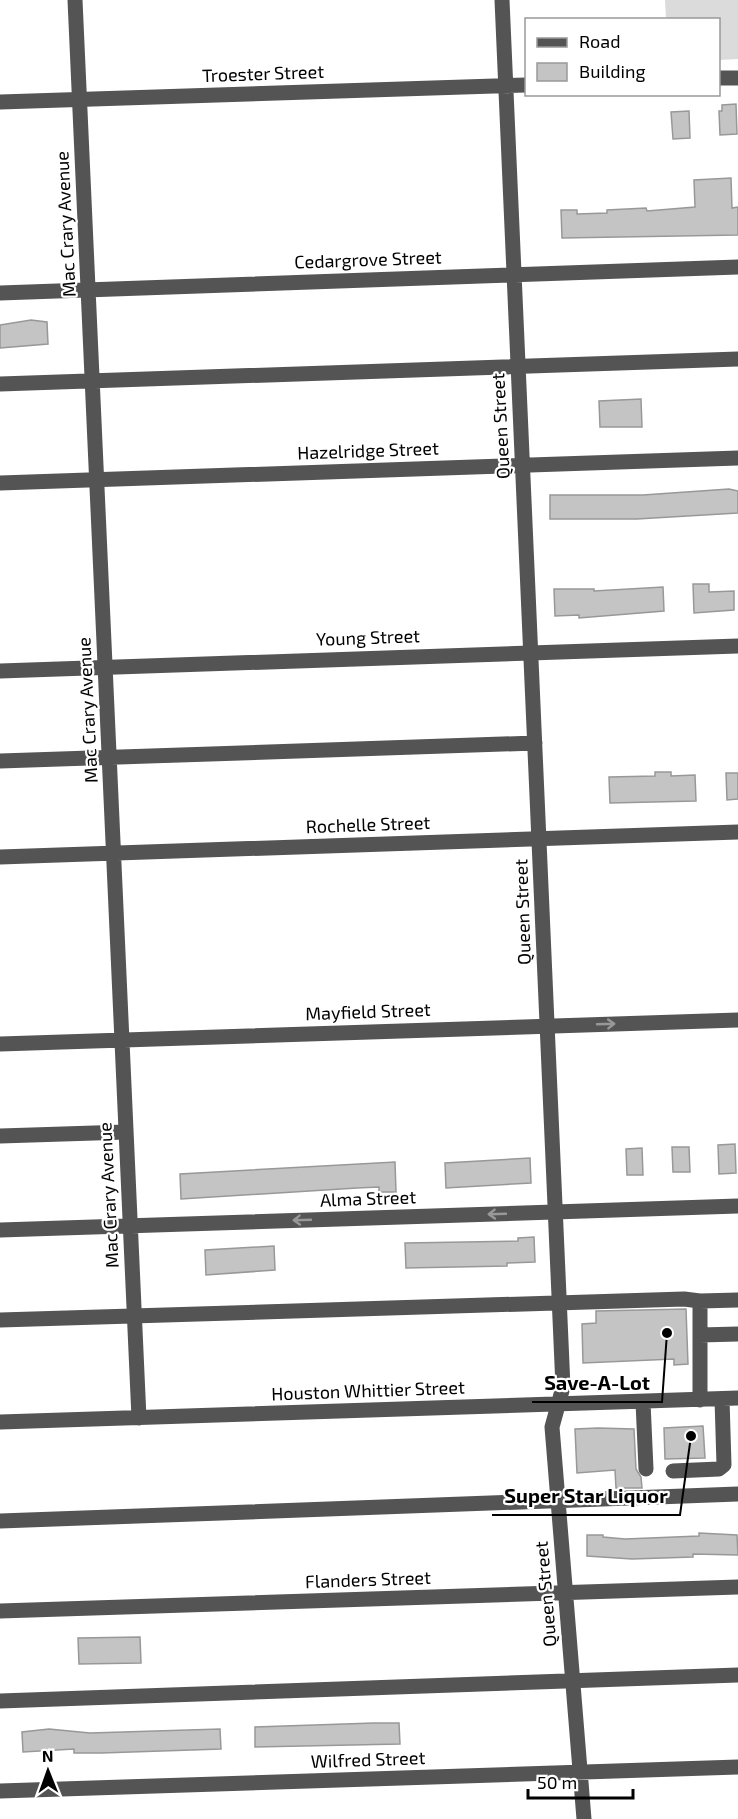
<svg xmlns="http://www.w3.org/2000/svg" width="738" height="1819" viewBox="0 0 738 1819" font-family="'Exo 2',sans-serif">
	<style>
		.green { fill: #dbdbdb }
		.building { fill: #c4c4c4; stroke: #989898; stroke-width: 1.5 }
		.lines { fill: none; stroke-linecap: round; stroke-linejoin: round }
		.minor { stroke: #545454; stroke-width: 15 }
		.oneway { stroke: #989898 }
		.labels { text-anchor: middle; stroke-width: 4.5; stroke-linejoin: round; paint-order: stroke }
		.street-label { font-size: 18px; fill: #000; stroke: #fff }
		.leader { fill: none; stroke: #000; stroke-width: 2 }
		.callout-dot { fill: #000; stroke: #fff; stroke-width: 2 }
		.callout-label { font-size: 20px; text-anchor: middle; font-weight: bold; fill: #000; stroke: #fff; stroke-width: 4.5; stroke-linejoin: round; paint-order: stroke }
	</style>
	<rect width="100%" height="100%" fill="#fff"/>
	<!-- green -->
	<path class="green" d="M665,0H738V59L719,60L718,20L666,19Z"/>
	<!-- building -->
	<path class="building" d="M736,104L737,134L720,135L719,111H722V105Z
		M689,111L690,138L673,139L671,112Z
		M731,178L732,208L738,207V235L562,238L561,210H577V214L607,213V210L646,208L647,211L695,207L694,180Z
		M31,320L47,322L48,344L0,348V325Z
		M641,399L642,427H600L599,401Z
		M729,489L738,491V513L637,519H550V495H643Z
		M693,584H709V592L734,591V610L694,613Z
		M663,587L664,611L579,618V615L555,616L554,589H594V591Z
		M655,772H671V776L695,775L696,801L610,803L609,777L655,776Z
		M726,773H738V799L727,800Z
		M735,1144L736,1173L719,1174L718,1145Z
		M672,1147H689L690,1172H673Z
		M642,1148L643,1175H627L626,1149Z
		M530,1158L531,1183L446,1188L445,1163Z
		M395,1162L396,1192H379V1187L357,1188L181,1199L180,1174Z
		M534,1237L535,1262L507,1263V1266L406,1268L405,1243L518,1241V1238Z
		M274,1246L275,1270L206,1275L205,1250Z
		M686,1309L688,1364L674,1365V1359L583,1363L582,1324L596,1323V1311Z
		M703,1426L705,1458L665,1459L664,1428Z
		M598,1428L634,1429L636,1469L641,1477L642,1488H616L615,1470L577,1473L575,1429Z
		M699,1533L737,1535L738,1555L693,1554V1557L632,1559L587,1556V1535H603V1537L625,1539L699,1536Z
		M140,1637L141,1663L79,1664L78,1638Z
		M374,1723H399L400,1744L255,1747V1727Z
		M49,1729L90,1733L220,1729L221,1749L101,1753H74V1749L23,1752L22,1732Z"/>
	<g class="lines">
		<!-- minor -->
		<path class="minor" d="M75,0L139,1418
			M502,0L563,1387L552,1427L584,1819
			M718,78H738
			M0,102L526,85
			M0,293L738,267
			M0,384L738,359
			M0,483L738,458
			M0,671L738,646
			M0,761L535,743
			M0,857L738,832
			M0,1044L738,1020
			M0,1136L126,1132
			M0,1230L738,1206
			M700,1301V1335
			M0,1320L684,1299L700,1301L738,1300
			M700,1400V1335L738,1334
			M643,1402L646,1469
			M0,1422L738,1398
			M673,1471L719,1469L724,1465L722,1399
			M0,1521L738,1494
			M0,1611L738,1587
			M0,1701L738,1675
			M0,1791L738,1767"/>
	</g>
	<!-- one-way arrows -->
	<defs><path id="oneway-shaft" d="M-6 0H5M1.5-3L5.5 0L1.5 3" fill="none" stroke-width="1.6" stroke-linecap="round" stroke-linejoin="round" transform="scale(1.5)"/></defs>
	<g class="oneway">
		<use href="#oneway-shaft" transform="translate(606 1024) rotate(-2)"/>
		<use href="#oneway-shaft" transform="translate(497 1214) rotate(178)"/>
		<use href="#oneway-shaft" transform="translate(302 1220) rotate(178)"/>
	</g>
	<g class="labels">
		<!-- street labels -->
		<g class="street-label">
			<text transform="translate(263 74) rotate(-2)" y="6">Troester Street</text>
			<text transform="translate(66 224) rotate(-93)" y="6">Mac Crary Avenue</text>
			<text transform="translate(368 260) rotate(-2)" y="6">Cedargrove Street</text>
			<text transform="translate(501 426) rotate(-93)" y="6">Queen Street</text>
			<text transform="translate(368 451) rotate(-2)" y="6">Hazelridge Street</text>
			<text transform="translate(368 638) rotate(-2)" y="6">Young Street</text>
			<text transform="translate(88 710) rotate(-93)" y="6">Mac Crary Avenue</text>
			<text transform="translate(368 825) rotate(-2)" y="6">Rochelle Street</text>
			<text transform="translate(523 912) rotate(-92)" y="6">Queen Street</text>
			<text transform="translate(368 1012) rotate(-2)" y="6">Mayfield Street</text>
			<text transform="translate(109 1195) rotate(-93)" y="6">Mac Crary Avenue</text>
			<text transform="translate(368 1199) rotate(-2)" y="6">Alma Street</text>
			<text transform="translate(368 1391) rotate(-2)" y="6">Houston Whittier Street</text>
			<text transform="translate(368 1580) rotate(-2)" y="6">Flanders Street</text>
			<text transform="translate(546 1594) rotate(-95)" y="6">Queen Street</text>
			<text transform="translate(368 1760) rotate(-2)" y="6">Wilfred Street</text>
		</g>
	</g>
	<!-- callouts -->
	<path class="leader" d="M667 1333L662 1402H532M691 1436L680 1515H492"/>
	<g class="callout-dot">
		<circle cx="667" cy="1333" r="6"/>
		<circle cx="691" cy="1436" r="6"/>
	</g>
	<g class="callout-label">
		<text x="597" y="1390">Save-A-Lot</text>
		<text x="586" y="1503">Super Star Liquor</text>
	</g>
	<!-- legend -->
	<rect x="525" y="18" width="195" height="78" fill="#ffffff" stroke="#999999" stroke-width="1.5"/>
	<rect x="537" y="38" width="30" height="9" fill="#545454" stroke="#999999" stroke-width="1.5"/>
	<text x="579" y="48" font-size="18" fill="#000000">Road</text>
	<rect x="537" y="63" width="30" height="18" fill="#c4c4c4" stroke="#999999" stroke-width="1.5"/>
	<text x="579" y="78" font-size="18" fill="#000000">Building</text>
	<!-- north arrow -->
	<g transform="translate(48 1771) rotate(359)" stroke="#ffffff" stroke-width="4.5" paint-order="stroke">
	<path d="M0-4.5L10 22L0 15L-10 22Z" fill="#000000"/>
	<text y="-9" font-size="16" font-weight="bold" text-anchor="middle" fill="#000000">N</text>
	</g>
	<!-- scale -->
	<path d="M528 1789v9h105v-9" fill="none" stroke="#000000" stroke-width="3"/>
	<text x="537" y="1789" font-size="18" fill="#000000" stroke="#ffffff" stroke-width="4.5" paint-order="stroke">50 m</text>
</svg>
